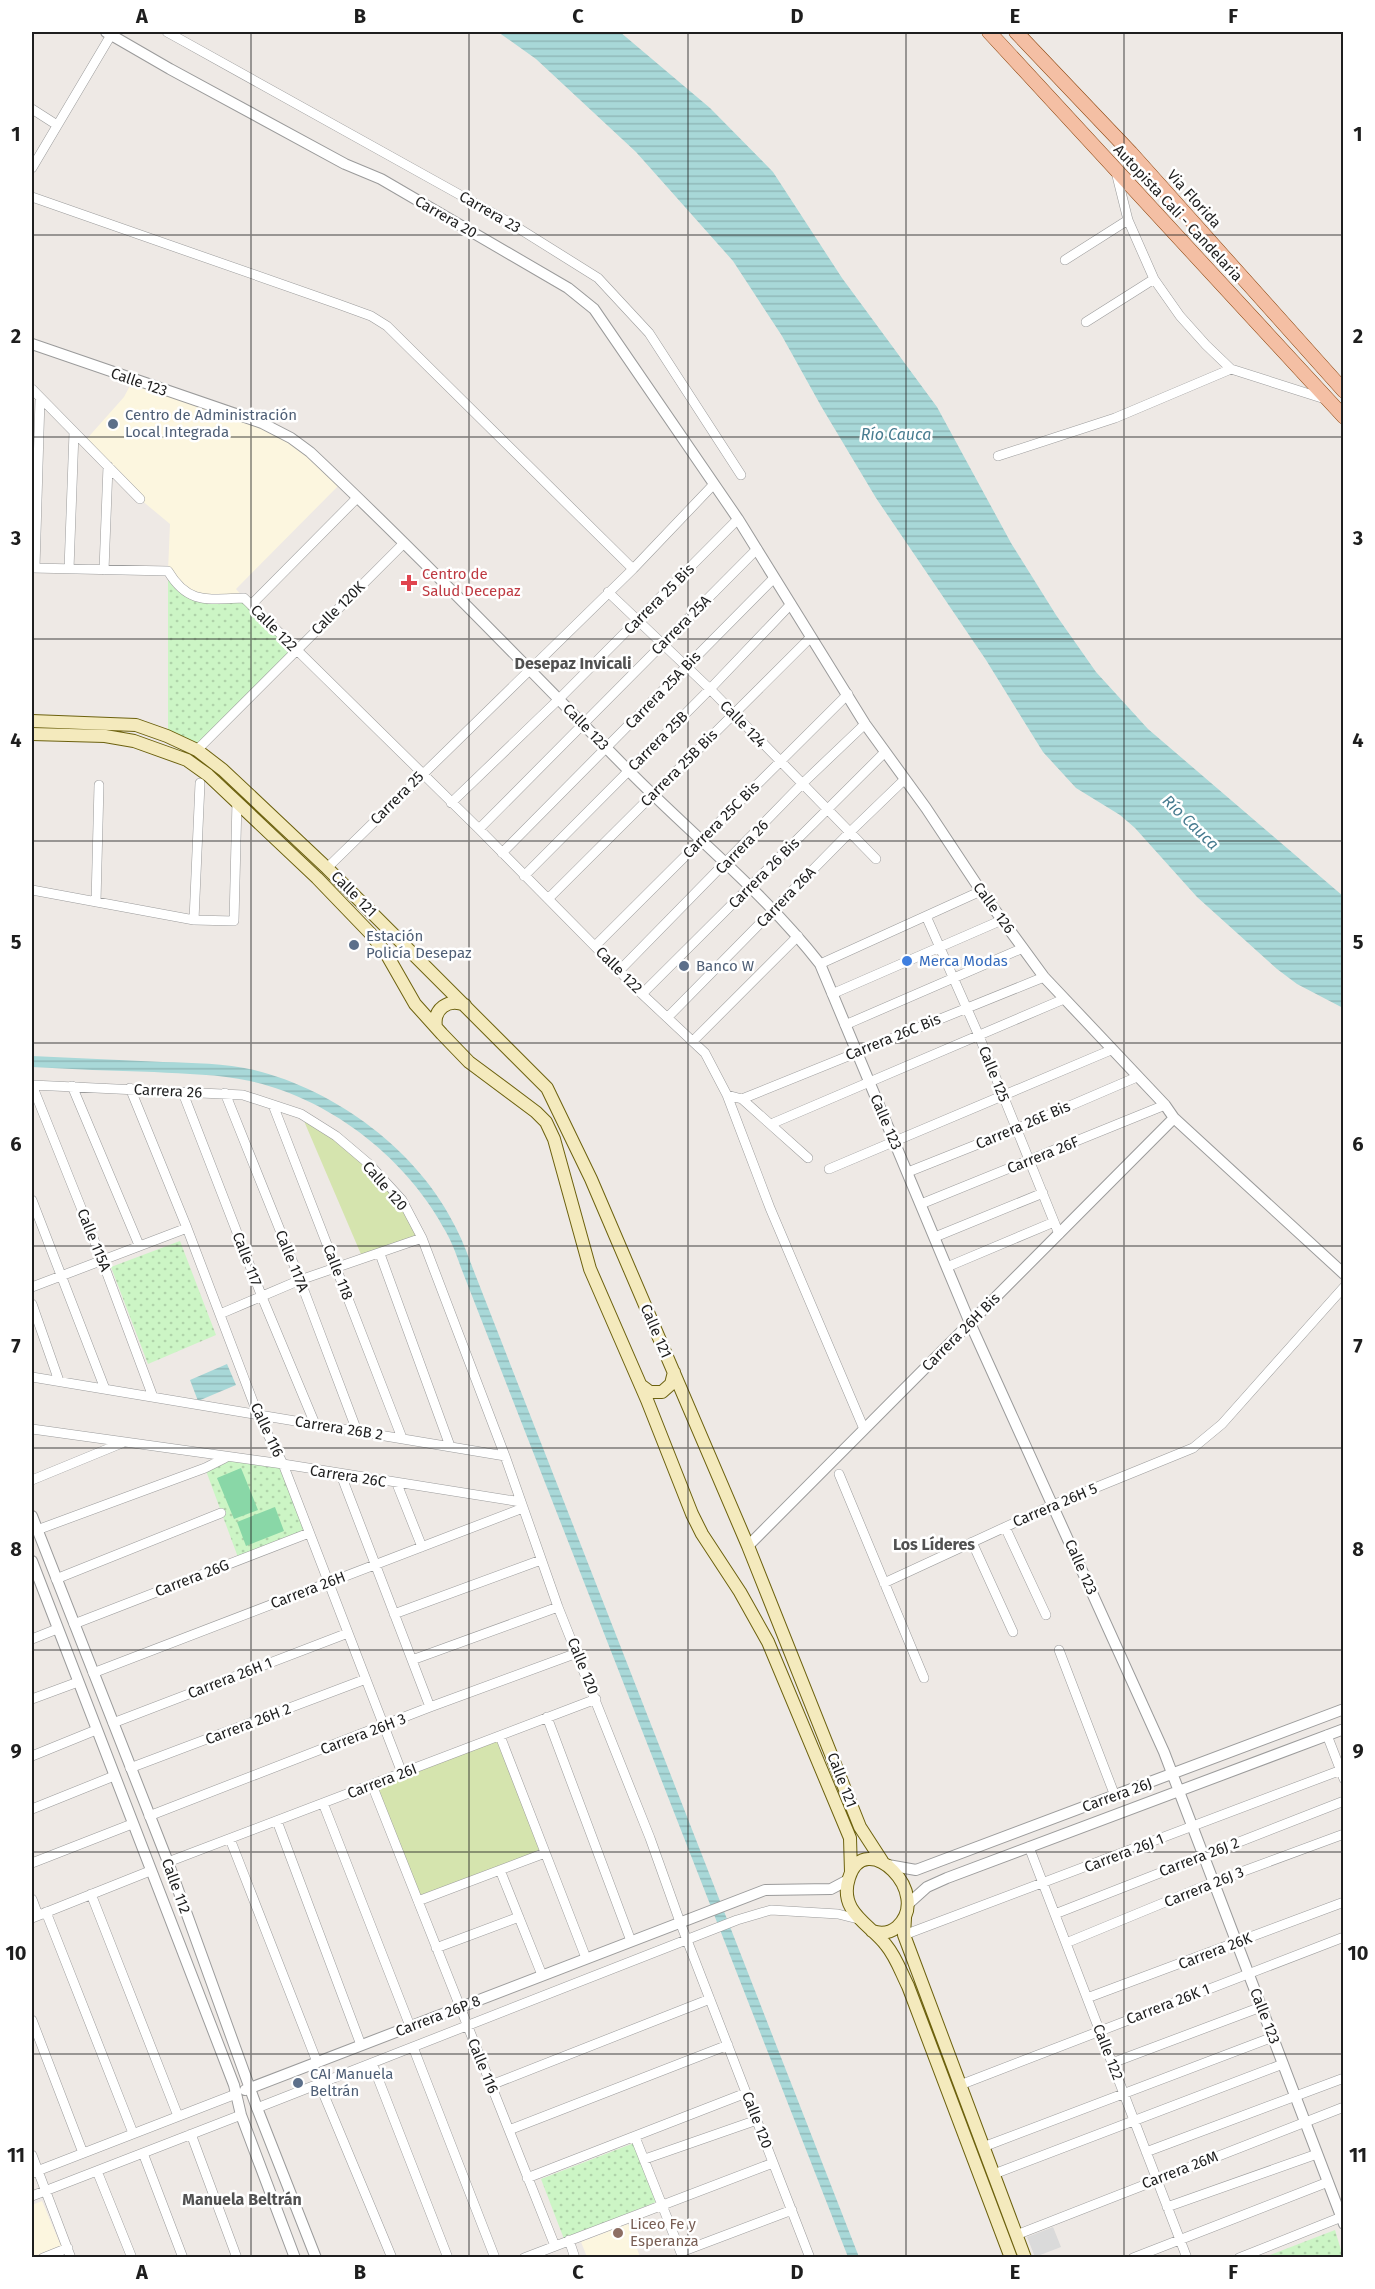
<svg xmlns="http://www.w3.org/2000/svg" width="1375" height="2289" viewBox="0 0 1375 2289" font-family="'Fira Sans',sans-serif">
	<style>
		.education { fill: #fcf6df }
		.grass { fill: #d5e4ae }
		.park { fill: url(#park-dots) }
		.pitch { fill: #89d7a7 }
		.parking { fill: #dadada }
		.water { fill: url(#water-rules) }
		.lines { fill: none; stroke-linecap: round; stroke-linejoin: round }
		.minor-casing { stroke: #9b9b9b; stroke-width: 10 }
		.tertiary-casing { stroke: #9b9b9b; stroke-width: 12 }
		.secondary-casing { stroke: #6c610e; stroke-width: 14 }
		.primary-casing { stroke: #8c440c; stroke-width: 15 }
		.minor { stroke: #fff; stroke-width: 9 }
		.tertiary { stroke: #fff; stroke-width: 10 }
		.secondary { stroke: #f4eabd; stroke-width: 12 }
		.primary { stroke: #f4bfa4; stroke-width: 14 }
		.grid { fill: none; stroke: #1e1e1e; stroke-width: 1.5; stroke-opacity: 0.55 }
		.service-dot { fill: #5c6f8a; stroke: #fff; stroke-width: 2 }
		.health-dot { fill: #e0444e; stroke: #fff; stroke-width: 2 }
		.shop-dot { fill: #3f7fe0; stroke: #fff; stroke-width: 2 }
		.education-dot { fill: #8d6e63; stroke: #fff; stroke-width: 2 }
		.labels { text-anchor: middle; stroke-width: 5; stroke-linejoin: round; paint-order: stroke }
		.street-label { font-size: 15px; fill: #1e1e1e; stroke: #fff }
		.service-label { font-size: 15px; fill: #4e5e75; stroke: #fff; text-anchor: start }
		.health-label { font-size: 15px; fill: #be3a42; stroke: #fff; text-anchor: start }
		.shop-label { font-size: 15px; fill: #366cbe; stroke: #fff; text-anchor: start }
		.education-label { font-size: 15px; fill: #785e54; stroke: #fff; text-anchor: start }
		.water-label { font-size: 16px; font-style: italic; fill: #487c90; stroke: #fff }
		.neighbourhood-label { font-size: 16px; font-weight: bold; fill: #515151; stroke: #fff }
		.neatline { fill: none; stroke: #1e1e1e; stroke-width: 2 }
		.grid-label { font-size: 20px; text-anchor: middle; font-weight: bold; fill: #1e1e1e }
	</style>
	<defs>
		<pattern id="park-dots" width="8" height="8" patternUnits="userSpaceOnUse" patternTransform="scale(1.5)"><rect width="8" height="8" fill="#ccf5c5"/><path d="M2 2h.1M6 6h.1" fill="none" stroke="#afd2a9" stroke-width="1.8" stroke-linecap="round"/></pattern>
		<pattern id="water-rules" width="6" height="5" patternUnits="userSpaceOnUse" patternTransform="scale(1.5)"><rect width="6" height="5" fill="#a8d8d8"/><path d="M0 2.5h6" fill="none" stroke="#90b9b9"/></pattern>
	</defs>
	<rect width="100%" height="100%" fill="#eee9e5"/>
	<!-- education -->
	<path class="education" d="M133,380L262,423L342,482L236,589L244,598L189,595L168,571L170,524L140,499L84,442L124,397Z
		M42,2201L61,2246L32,2257V2205Z
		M628,2224L640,2257H587L581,2242Z"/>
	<!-- grass -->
	<path class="grass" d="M301,1114L336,1136L402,1200L422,1238L363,1259Z
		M500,1736L545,1853L418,1901L372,1785Z"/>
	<!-- park -->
	<path class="park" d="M168,571L189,595L244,598L296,650L200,746L168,730Z
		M180,1241L216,1335L148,1364L111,1267Z
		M225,1458L283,1464L309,1533L239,1560L205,1468Z
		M634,2143L656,2202L564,2239L541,2179Z
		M1335,2230L1343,2257H1265Z"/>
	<!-- pitch -->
	<path class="pitch" d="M241,1468L258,1510L234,1519L217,1478Z
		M275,1507L284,1531L246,1546L237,1522Z"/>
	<!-- parking -->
	<path class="parking" d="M1053,2227L1061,2247L1035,2257L1027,2237Z"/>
	<!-- water -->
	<path class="water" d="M498,32H620L710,108L773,172L842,278L937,407L1011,543L1056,615L1096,672L1148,729L1343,896V1008L1297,984L1277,969L1197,897L1135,828L1120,815L1076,788L1043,752L986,660L876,498L821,406L782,336L733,261L636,152L536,59Z
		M32,1056C75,1058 119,1060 163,1062C193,1063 225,1063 254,1070C336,1090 419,1151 456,1228C464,1243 469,1259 475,1274L859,2257H848L465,1278C459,1263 454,1246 446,1232C408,1159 330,1098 250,1081C218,1074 186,1074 154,1072C113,1071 72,1069 32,1067Z
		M227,1364L236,1385L198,1401L190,1380Z"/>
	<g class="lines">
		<defs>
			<path id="minor" d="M167,32L507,221L598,278L649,333L741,475
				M32,109L57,125
				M32,168L111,35
				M1116,172L1128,220L1154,279L1180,316L1206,345L1231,369L1325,399
				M32,197L338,304L371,316L387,326L633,569
				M1065,260L1128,220
				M1086,322L1154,279
				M32,389L140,499
				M998,456L1115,418L1231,369
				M32,568L168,571C188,605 208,599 244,598L479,829L642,994L705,1053L727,1095L770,1208L864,1429
				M35,568L40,398
				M69,569L74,432
				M104,570L108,466
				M608,592L710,689L876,859
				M251,605L357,498
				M197,750L404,543
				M451,803L559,699L738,519
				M479,829L757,549
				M502,853L774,578
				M327,868L633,569L714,484
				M524,876L710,689L791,604
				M32,890L194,920L234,921L237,801
				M548,899L811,637
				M96,902L99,785
				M926,916L979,1036L1059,1234
				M194,920L200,783
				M595,946L848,694
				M820,964L981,891
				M619,971L802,784L865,724
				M642,994L885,752
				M832,994L1002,920
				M668,1017L849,833L905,779
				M845,1025L1023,948
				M693,1041L798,936
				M32,1085L243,1095L301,1114L336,1136L369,1164L402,1200L422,1238L505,1456L558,1607L650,1838L680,1922L810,2258
				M32,1085L102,1260L153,1397
				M72,1086L139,1245
				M130,1088L187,1228L258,1415L283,1464L402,1773
				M183,1093L262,1297L315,1424
				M225,1093L300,1280L357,1431
				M727,1095L742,1099L808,1158
				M742,1099L1044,977
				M273,1105L402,1438
				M771,1124L1064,999
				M829,1169L1111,1050
				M908,1172L1016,1129L1137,1077
				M32,1200L105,1389
				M921,1204L1165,1105
				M935,1237L1043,1193
				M380,1254L450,1446
				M947,1267L1054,1222
				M32,1287L187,1228
				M32,1304L59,1381
				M220,1314L300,1280L422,1238
				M32,1377L505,1456
				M32,1429L283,1464L521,1502
				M839,1474L924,1678
				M341,1475L430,1707
				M32,1480L122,1443
				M397,1484L422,1547
				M1005,1527L1046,1615
				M37,1530L205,1468L225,1458
				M972,1542L1013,1632
				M56,1579L221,1513
				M884,1583L1053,1505L1193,1448L1222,1424L1344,1287
				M394,1614L541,1560
				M74,1624L309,1533
				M32,1639L57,1629
				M1059,1650L1115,1796
				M412,1660L558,1607
				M93,1673L523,1508
				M32,1699L78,1682
				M547,1717L631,1941
				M113,1723L348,1633
				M1327,1735L1344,1779
				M500,1736L586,1958
				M32,1756L96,1730
				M130,1768L366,1679
				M372,1785L555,2246
				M323,1803L410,2026
				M32,1809L114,1776
				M149,1816L430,1707L577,1653
				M277,1821L361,2045
				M230,1839L317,2062
				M1029,1847L1187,2258
				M168,1862L596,1699
				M32,1863L132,1824
				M500,1870L542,1975
				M91,1894L178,2116
				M32,1899L38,1915
				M418,1901L545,1853
				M46,1912L133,2133
				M1055,1914L1344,1801
				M32,1918L150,1871
				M904,1935L1344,1769
				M1066,1943L1214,1882L1344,1834
				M436,1948L519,1917
				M1087,1998L1344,1902
				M32,2020L83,2153
				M413,2047L495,2258
				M372,2063L448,2258
				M1112,2063L1261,2007
				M319,2083L392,2258
				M491,2085L710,1999
				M960,2085L1344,1937
				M257,2108L737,1920L771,1910L838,1914L858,1919
				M509,2130L728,2045
				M191,2134L237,2258
				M635,2137L683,2258
				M983,2147L1273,2037
				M1146,2152L1344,2078
				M143,2153L183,2258
				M32,2155L71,2258
				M645,2159L757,2120
				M97,2171L132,2258
				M32,2173L236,2094
				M994,2174L1283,2064
				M527,2178L746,2093
				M32,2196L241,2115
				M1167,2207L1317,2154
				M1016,2235L1344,2107
				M569,2240L575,2258
				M681,2252L792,2210
				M43,2258L68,2248
				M524,2258L773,2163
				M1133,2258L1328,2182
				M1239,2258L1344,2216"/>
			<path id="tertiary" d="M106,32L170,69L345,164L381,179L568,288L594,309L738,519L865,724L926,808L981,891L1044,977L1165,1105L1174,1118L1344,1274
				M32,344L262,423L291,438L310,452C419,555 523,663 628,770C692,835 763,891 820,964L970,1323L1164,1752L1344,2224
				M32,1516L168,1862L257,2108L316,2258
				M748,1546L1174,1118
				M32,1561L234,2085L241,2115L295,2258
				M888,1865L916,1870L1344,1709
				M907,1905L927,1887L947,1878L1344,1729
				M245,2090L765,1890L831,1889L848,1880"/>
			<path id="secondary" d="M32,721L136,725L167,736L197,750L223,770L327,868L547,1088L591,1179L748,1546L860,1827L882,1861
				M32,734L105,736L134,741L187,760L208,775L317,878L370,933L387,955L415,1004L442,1034L469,1062L536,1112L546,1122L554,1139L590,1269L647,1400L692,1514L702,1534L740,1592L768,1642L850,1838L851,1872
				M436,1027C433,1009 448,998 465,1005
				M642,1386L650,1392H662L671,1384L674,1372
				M905,1918L904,1935L1025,2258
				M872,1931C881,1934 890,1933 897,1927C934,1894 865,1826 849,1878C838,1912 870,1924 886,1945C896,1957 901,1972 908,1986L1011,2258"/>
			<path id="primary" d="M989,32L1344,417
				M1016,32L1131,153L1344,391"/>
		</defs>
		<!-- minor casing -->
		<use href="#minor" class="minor-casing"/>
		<!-- tertiary casing -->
		<use href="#tertiary" class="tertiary-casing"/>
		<!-- secondary casing -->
		<use href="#secondary" class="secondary-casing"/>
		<!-- primary casing -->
		<use href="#primary" class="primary-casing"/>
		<!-- minor -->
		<use href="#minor" class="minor"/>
		<!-- tertiary -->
		<use href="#tertiary" class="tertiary"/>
		<!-- secondary -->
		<use href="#secondary" class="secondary"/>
		<!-- primary -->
		<use href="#primary" class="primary"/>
	</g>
	<!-- grid -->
	<path class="grid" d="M251,32V2258M469,32V2258M688,32V2258M906,32V2258M1124,32V2258M32,235H1344M32,437H1344M32,639H1344M32,841H1344M32,1043H1344M32,1246H1344M32,1448H1344M32,1650H1344M32,1852H1344M32,2054H1344"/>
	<!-- markers -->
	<g class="service-dot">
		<circle cx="113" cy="424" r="6"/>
		<circle cx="354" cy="945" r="6"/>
		<circle cx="684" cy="966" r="6"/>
		<circle cx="298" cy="2083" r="6"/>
	</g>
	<path class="health-dot" d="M406 574h6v6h6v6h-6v6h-6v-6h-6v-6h6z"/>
	<circle class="shop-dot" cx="907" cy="961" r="6"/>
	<circle class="education-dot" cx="618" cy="2233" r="6"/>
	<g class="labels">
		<!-- street labels -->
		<g class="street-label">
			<text transform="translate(1194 199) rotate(48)" y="5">Via Florida</text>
			<text transform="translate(490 212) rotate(30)" y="5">Carrera 23</text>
			<text transform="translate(1178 213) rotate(47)" y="5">Autopista Cali - Candelaria</text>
			<text transform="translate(446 217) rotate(30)" y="5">Carrera 20</text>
			<text transform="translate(139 382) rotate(19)" y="5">Calle 123</text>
			<text transform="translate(659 599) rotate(-45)" y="5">Carrera 25 Bis</text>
			<text transform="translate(338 608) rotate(-45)" y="5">Calle 120K</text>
			<text transform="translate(681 625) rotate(-45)" y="5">Carrera 25A</text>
			<text transform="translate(274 628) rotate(45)" y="5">Calle 122</text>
			<text transform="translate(663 690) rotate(-46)" y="5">Carrera 25A Bis</text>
			<text transform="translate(743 724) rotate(46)" y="5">Calle 124</text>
			<text transform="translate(586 727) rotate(46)" y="5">Calle 123</text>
			<text transform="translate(658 741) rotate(-45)" y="5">Carrera 25B</text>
			<text transform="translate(679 768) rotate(-45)" y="5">Carrera 25B Bis</text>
			<text transform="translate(397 798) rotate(-45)" y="5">Carrera 25</text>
			<text transform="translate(721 820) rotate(-45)" y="5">Carrera 25C Bis</text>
			<text transform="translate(742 847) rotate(-46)" y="5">Carrera 26</text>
			<text transform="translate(764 873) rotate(-45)" y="5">Carrera 26 Bis</text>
			<text transform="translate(354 894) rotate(45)" y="5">Calle 121</text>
			<text transform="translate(786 897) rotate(-46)" y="5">Carrera 26A</text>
			<text transform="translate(994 908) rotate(54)" y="5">Calle 126</text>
			<text transform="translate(619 970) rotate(45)" y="5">Calle 122</text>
			<text transform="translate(893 1037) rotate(-22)" y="5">Carrera 26C Bis</text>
			<text transform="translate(994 1074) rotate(68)" y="5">Calle 125</text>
			<text transform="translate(168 1091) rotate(3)" y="5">Carrera 26</text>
			<text transform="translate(886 1122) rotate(67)" y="5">Calle 123</text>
			<text transform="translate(1023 1125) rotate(-23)" y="5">Carrera 26E Bis</text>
			<text transform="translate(1043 1155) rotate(-22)" y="5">Carrera 26F</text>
			<text transform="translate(385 1186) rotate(49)" y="5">Calle 120</text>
			<text transform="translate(94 1240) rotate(68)" y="5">Calle 115A</text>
			<text transform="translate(247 1259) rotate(69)" y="5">Calle 117</text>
			<text transform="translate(292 1261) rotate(68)" y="5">Calle 117A</text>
			<text transform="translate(338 1272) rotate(69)" y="5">Calle 118</text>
			<text transform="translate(656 1331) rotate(67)" y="5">Calle 121</text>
			<text transform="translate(961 1332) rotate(-45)" y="5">Carrera 26H Bis</text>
			<text transform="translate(339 1428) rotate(9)" y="5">Carrera 26B 2</text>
			<text transform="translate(267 1430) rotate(65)" y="5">Calle 116</text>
			<text transform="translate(348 1476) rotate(9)" y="5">Carrera 26C</text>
			<text transform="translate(1055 1505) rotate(-23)" y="5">Carrera 26H 5</text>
			<text transform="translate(1081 1567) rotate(66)" y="5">Calle 123</text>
			<text transform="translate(192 1578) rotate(-21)" y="5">Carrera 26G</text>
			<text transform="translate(308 1590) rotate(-21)" y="5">Carrera 26H</text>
			<text transform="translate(583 1666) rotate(68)" y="5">Calle 120</text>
			<text transform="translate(230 1678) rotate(-21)" y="5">Carrera 26H 1</text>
			<text transform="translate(248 1724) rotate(-21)" y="5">Carrera 26H 2</text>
			<text transform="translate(363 1734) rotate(-21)" y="5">Carrera 26H 3</text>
			<text transform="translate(842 1780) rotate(69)" y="5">Calle 121</text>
			<text transform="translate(382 1781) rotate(-21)" y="5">Carrera 26I</text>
			<text transform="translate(1117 1795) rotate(-20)" y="5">Carrera 26J</text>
			<text transform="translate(1124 1853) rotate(-21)" y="5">Carrera 26J 1</text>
			<text transform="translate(1199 1857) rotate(-21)" y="5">Carrera 26J 2</text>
			<text transform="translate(176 1886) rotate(70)" y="5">Calle 112</text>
			<text transform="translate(1204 1887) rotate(-22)" y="5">Carrera 26J 3</text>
			<text transform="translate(1215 1951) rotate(-21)" y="5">Carrera 26K</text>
			<text transform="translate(1168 2004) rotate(-21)" y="5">Carrera 26K 1</text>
			<text transform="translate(438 2016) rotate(-21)" y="5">Carrera 26P 8</text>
			<text transform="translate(1265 2016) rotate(69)" y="5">Calle 123</text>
			<text transform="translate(1108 2052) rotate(69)" y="5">Calle 122</text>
			<text transform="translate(483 2066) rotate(68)" y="5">Calle 116</text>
			<text transform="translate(757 2120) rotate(69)" y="5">Calle 120</text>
			<text transform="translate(1180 2170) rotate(-21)" y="5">Carrera 26M</text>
		</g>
		<!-- service labels -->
		<g class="service-label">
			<text x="125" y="420">Centro de Administración<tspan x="125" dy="17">Local Integrada</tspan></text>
			<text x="366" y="941">Estación<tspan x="366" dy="17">Policía Desepaz</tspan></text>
			<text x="696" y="971">Banco W</text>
			<text x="310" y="2079">CAI Manuela<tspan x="310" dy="17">Beltrán</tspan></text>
		</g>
		<!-- health labels -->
		<g class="health-label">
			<text x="422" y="579">Centro de<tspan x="422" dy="17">Salud Decepaz</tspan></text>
		</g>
		<!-- shop labels -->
		<g class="shop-label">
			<text x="919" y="966">Merca Modas</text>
		</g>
		<!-- education labels -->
		<g class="education-label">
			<text x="630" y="2229">Liceo Fe y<tspan x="630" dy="17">Esperanza</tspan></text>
		</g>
		<!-- water labels -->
		<g class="water-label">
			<text x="896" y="440">Río Cauca</text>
			<text transform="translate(1191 822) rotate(44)" y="6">Río Cauca</text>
		</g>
		<!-- neighbourhood labels -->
		<g class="neighbourhood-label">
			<text x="573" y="669">Desepaz Invicali</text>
			<text x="934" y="1550">Los Líderes</text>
			<text x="242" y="2205">Manuela Beltrán</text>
		</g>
	</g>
	<!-- border -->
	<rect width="1375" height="2289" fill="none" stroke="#ffffff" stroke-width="66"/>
	<rect x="33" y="33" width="1309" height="2223" class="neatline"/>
	<g class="grid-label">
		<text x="142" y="23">A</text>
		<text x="360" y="23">B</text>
		<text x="578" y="23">C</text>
		<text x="797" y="23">D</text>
		<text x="1015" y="23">E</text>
		<text x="1233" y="23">F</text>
		<text x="16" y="141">1</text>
		<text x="1358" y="141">1</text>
		<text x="16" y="343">2</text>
		<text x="1358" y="343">2</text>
		<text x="16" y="545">3</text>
		<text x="1358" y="545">3</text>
		<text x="16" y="747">4</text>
		<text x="1358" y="747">4</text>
		<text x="16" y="949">5</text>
		<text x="1358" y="949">5</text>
		<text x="16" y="1151">6</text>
		<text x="1358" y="1151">6</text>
		<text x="16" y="1353">7</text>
		<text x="1358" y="1353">7</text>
		<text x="16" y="1556">8</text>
		<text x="1358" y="1556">8</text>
		<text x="16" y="1758">9</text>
		<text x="1358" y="1758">9</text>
		<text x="16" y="1960">10</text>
		<text x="1358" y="1960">10</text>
		<text x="16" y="2162">11</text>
		<text x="1358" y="2162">11</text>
		<text x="142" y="2279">A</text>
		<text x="360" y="2279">B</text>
		<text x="578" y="2279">C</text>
		<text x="797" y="2279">D</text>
		<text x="1015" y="2279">E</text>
		<text x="1233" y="2279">F</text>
	</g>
</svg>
